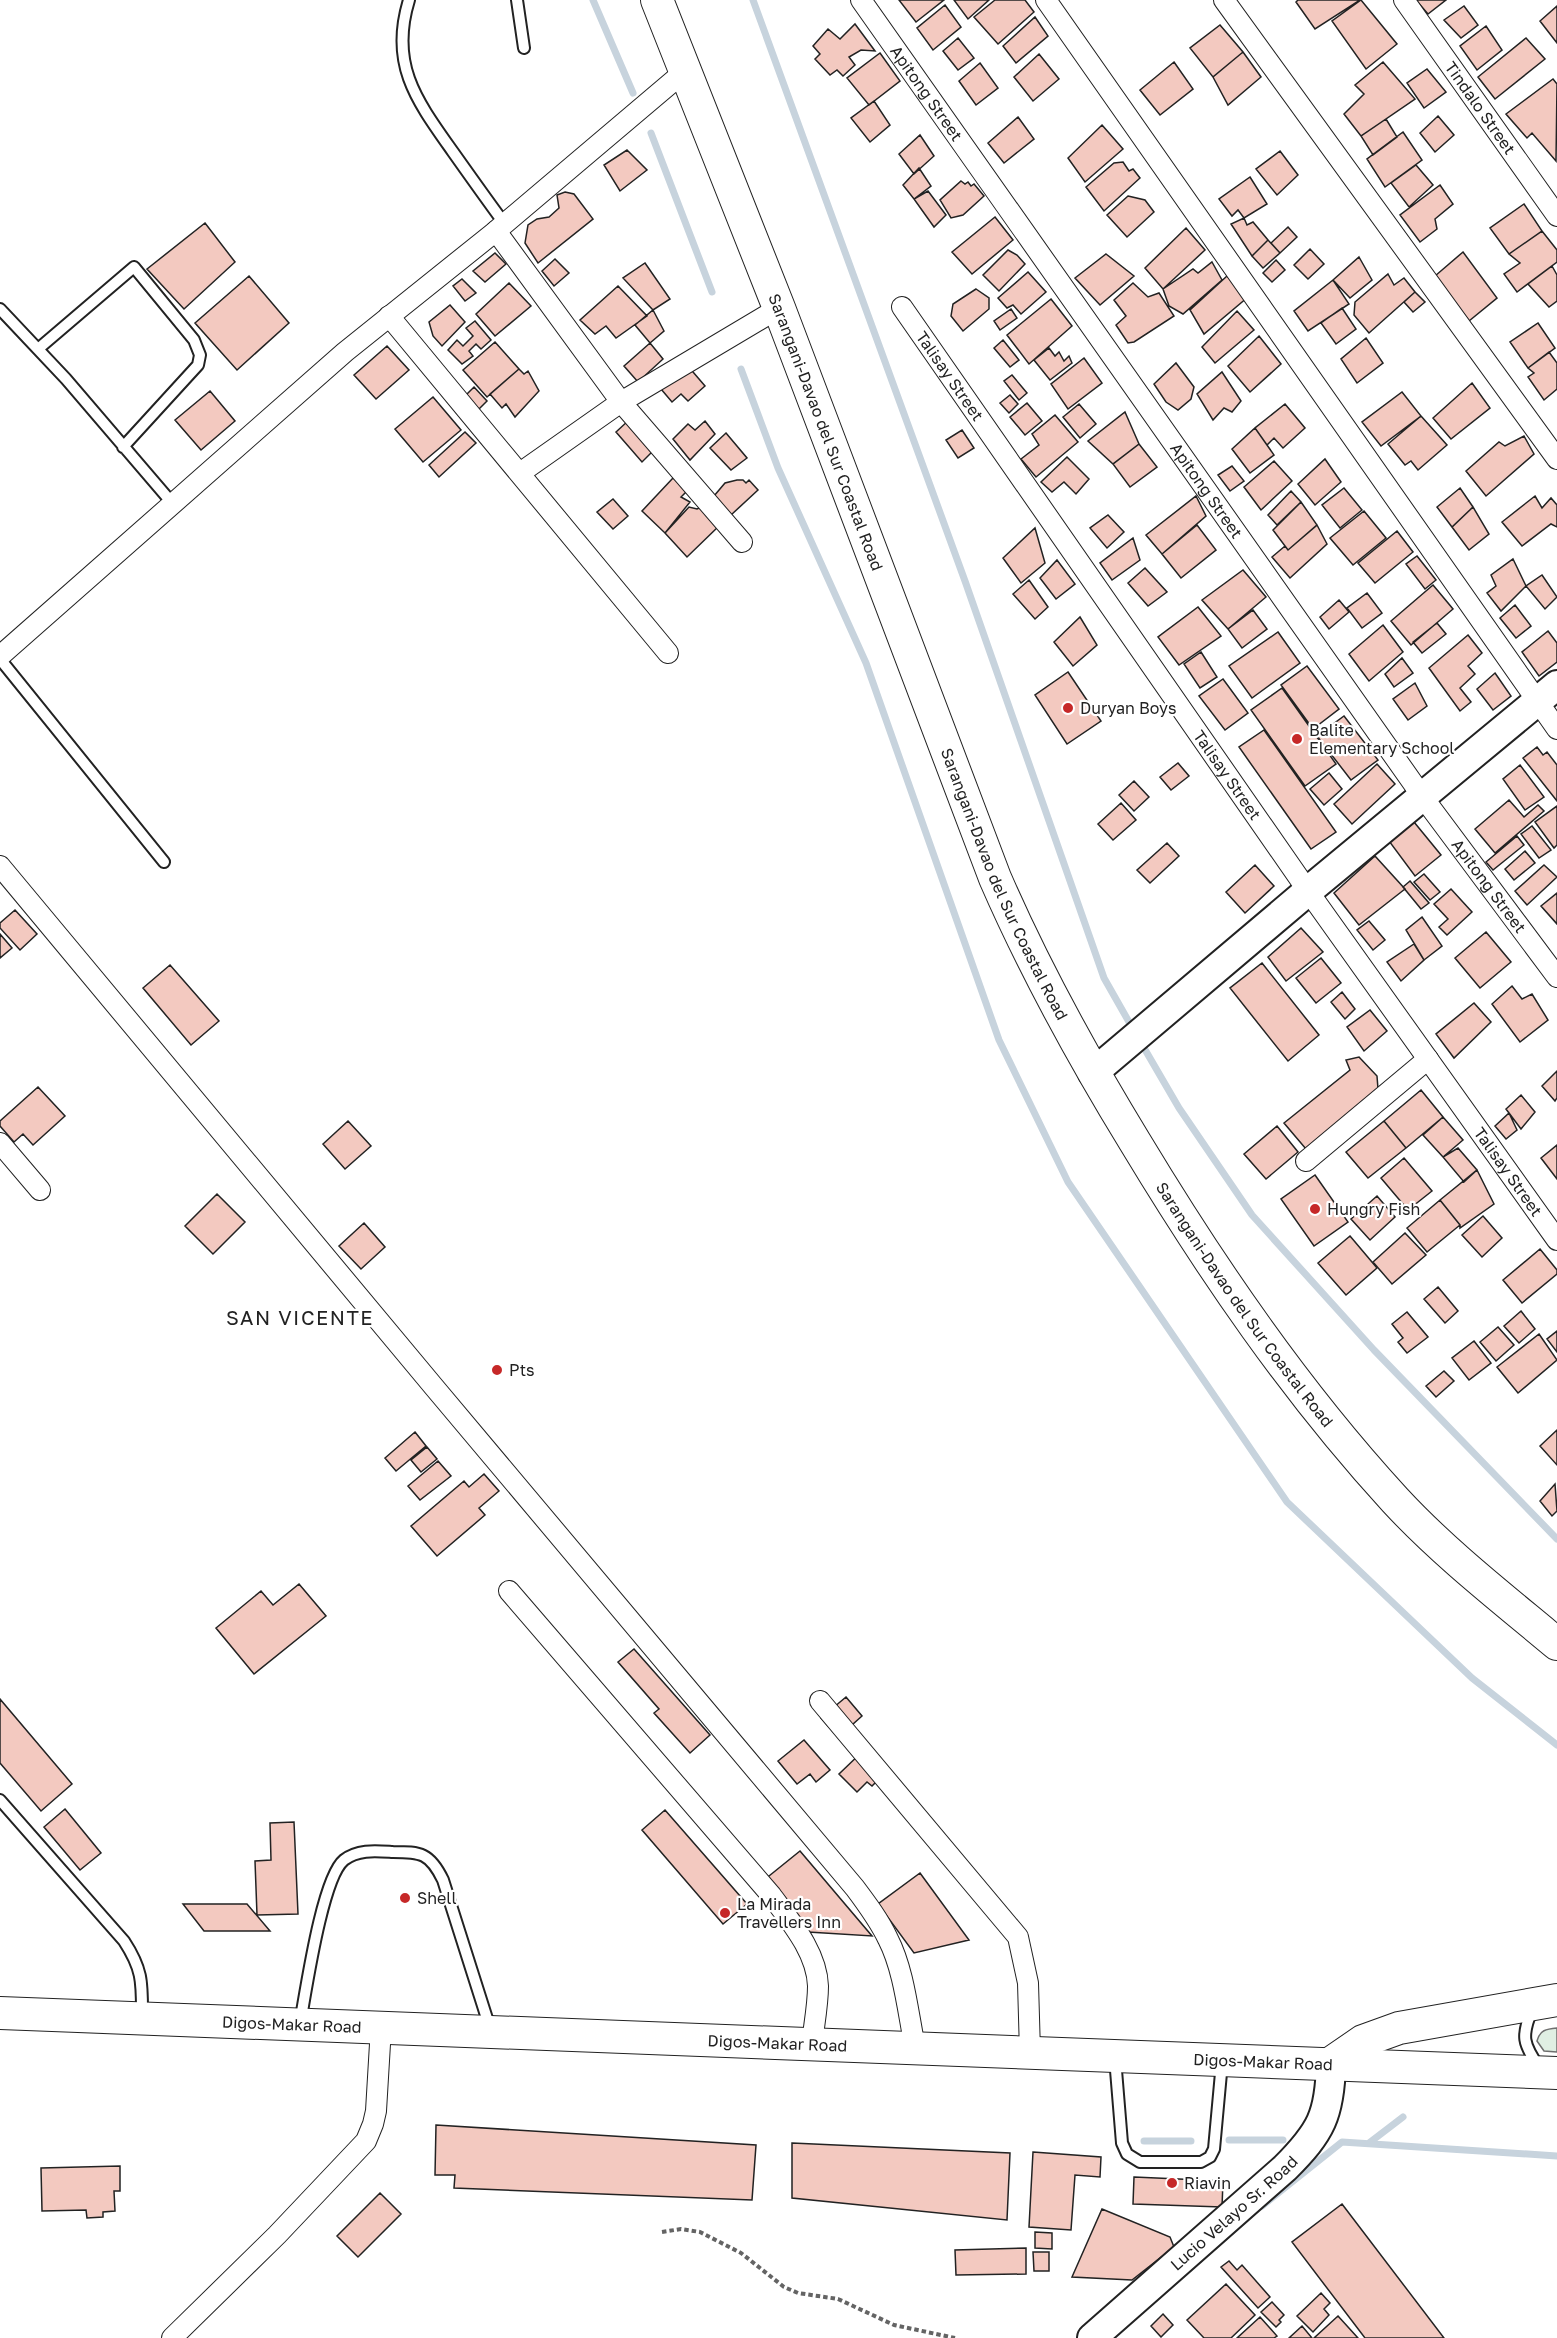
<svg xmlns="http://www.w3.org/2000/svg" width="1557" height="2338" viewBox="0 0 1557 2338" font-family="'Golos Text',sans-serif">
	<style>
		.green { fill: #e0efe3; stroke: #6f6f6f; stroke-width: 1.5 }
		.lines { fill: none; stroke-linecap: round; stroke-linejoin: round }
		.stream { stroke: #c7d3dd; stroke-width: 7 }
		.building { fill: #f3c9c0; stroke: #222; stroke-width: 1.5 }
		.lane-casing { stroke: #222; stroke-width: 14 }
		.street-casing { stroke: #222; stroke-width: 22 }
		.secondary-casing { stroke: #222; stroke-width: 32 }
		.primary-casing { stroke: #222; stroke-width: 34 }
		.path { stroke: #646464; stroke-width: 4; stroke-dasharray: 4.5 3; stroke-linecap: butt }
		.lane { stroke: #fff; stroke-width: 10 }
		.street { stroke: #fff; stroke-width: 20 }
		.secondary { stroke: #fff; stroke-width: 28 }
		.primary { stroke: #fff; stroke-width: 32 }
		.poi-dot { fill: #c62828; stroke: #fff; stroke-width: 2 }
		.labels { text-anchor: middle; stroke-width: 4.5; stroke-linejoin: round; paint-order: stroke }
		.street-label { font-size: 16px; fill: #222; stroke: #fff }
		.poi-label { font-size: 16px; fill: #222; stroke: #fff; text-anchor: start }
		.quarter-label { font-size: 20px; letter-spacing: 1.5px; fill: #222; stroke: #fff }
	</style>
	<rect width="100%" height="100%" fill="#fff"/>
	<!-- green -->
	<path class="green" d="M1557,2028V2052L1544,2051L1537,2041C1540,2030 1546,2029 1557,2028Z"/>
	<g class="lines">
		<!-- stream -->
		<path class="stream" d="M593,0L633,93
			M753,0L965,581L1104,978L1133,1029
			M651,133L712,292
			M741,369L778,468L866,663L999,1040L1068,1182L1287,1502L1472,1678L1557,1745
			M1140,1041L1179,1108L1252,1215L1374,1350L1557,1539
			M1229,2140H1283
			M1144,2141H1191
			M1369,2143L1403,2117
			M1262,2206L1342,2142L1557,2156"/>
	</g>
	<!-- building -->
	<path class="building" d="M899,0H944L916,22Z
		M954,0H989L968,19Z
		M995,0H1025L1034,12L998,44L974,17Z
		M1298,0H1360L1315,29L1296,2Z
		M1361,0L1397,44L1366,69L1332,21Z
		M1416,0H1446L1428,14Z
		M945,5L961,27L933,50L917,28Z
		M1464,6L1478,25L1461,38L1444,20Z
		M1557,6V43L1540,21Z
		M1035,17L1048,36L1016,63L1003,46Z
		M855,24L875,51L861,50L849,57L855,65L843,76L837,70L830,75L815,59L820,54L813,46L828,29L840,39Z
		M1220,25L1243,52L1213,77L1190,48Z
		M1486,26L1502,50L1477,70L1460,46Z
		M958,38L974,58L958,70L943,51Z
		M1526,38L1545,59L1495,99L1478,77Z
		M1243,52L1261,77L1228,105L1213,77Z
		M880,53L900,81L869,105L847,78Z
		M1039,54L1059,79L1033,101L1014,77Z
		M1174,62L1193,89L1160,115L1140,90Z
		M1383,62L1415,99L1361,136L1344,114L1364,94L1355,85Z
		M980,63L998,88L976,105L959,81Z
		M1427,69L1446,92L1424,108L1407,83Z
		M1553,79L1557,84L1556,161L1532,133L1527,138L1506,114Z
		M874,101L890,125L870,142L851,118Z
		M1438,116L1454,135L1435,152L1420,133Z
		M1018,117L1034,139L1004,163L988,143Z
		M1386,119L1397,137L1373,155L1361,136Z
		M1102,125L1123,149L1085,182L1068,158Z
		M1403,132L1422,160L1385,187L1367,159Z
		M920,135L934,156L914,174L899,154Z
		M627,150L647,170L620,191L604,165Z
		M1280,151L1298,175L1277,195L1256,169Z
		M1123,162L1129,171L1133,169L1140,178L1104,211L1086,187L1114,163Z
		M1416,165L1433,185L1409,207L1391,183Z
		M919,168L931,186L914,199L903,185Z
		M1250,177L1267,204L1244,218L1238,210L1232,216L1219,199Z
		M961,181L965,184L968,182L971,186L974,184L984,196L963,215L951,218L940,200Z
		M1440,185L1453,204L1435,219L1437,229L1420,242L1400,215Z
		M928,191L946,215L934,227L914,199Z
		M565,192L574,194L593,219L538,263L525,243L528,225L537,219L549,217L559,208L557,195Z
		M1128,196L1145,200L1154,212L1127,237L1107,215Z
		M1524,204L1542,231L1509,254L1490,228Z
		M995,217L1013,240L972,274L952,252Z
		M1244,218L1247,225L1253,222L1268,240L1252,256L1231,224Z
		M205,223L235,262L184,309L147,269Z
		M1288,227L1297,237L1280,253L1271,243Z
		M1186,228L1205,250L1163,289L1145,268Z
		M1542,231L1557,250V262L1517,292L1504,274L1520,263L1509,254Z
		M1268,240L1280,253L1263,268L1252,256Z
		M1310,249L1324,264L1308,279L1294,265Z
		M1008,250L1017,255L1025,264L999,291L983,275Z
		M1463,252L1497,298L1469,321L1435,276Z
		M495,253L506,264L485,282L473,271Z
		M1106,254L1134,276L1100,305L1075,278Z
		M1359,257L1372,280L1350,298L1333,280Z
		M555,259L569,273L554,286L542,271Z
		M1276,260L1285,270L1272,282L1263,273Z
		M1212,262L1222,280L1183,314L1169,306L1163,289L1193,269L1198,273Z
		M645,263L670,299L653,310L623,278Z
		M1552,266L1557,275V301L1549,307L1528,284Z
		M1028,272L1046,292L1021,314L1013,305L1007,308L998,298Z
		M1388,274L1394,285L1404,278L1415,292L1369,333L1354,315L1355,302Z
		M249,276L289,323L237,370L195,323Z
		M1227,276L1248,297L1204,334L1190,310Z
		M462,279L476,293L465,301L453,286Z
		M1333,280L1349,304L1308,331L1294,311Z
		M509,283L531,306L495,336L476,314Z
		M1133,283L1148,297L1159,293L1174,316L1134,342L1128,343L1116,325L1126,316L1114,300Z
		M618,286L647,316L616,338L606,326L595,334L580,320Z
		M976,289L989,298V309L963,331L951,316L953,304Z
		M1415,292L1425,302L1413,312L1404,302Z
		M1051,299L1072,326L1029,364L1007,335Z
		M450,305L465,322L442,346L433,336L429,322Z
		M1342,308L1356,329L1336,344L1321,323Z
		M1011,309L1017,318L1000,330L994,321Z
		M653,310L664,331L650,343L635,325Z
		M1237,311L1254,330L1215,363L1202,347Z
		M475,321L491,340L481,349L476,344L469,351L473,356L462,364L448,350L457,340L463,346L473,336L466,328Z
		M1538,323L1555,348L1528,368L1510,342Z
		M1259,336L1281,364L1250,392L1228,366Z
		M1366,338L1383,363L1357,383L1341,359Z
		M1003,340L1019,360L1010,367L994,348Z
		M495,342L519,369L487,397L463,370Z
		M650,343L663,359L638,382L624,366Z
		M387,346L409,370L376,399L354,375Z
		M1049,348L1055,356L1059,352L1064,361L1069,356L1072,363L1050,380L1034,360Z
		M1549,352L1557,363V389L1544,400L1528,377L1534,373L1528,368Z
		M1084,358L1102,383L1068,409L1051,384Z
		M1176,363L1194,387L1191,399L1178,410L1166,402L1154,384Z
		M687,365L705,386L688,401L681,394L672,402L661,389Z
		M519,369L524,374L528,371L539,391L515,417L506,404L502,408L490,394Z
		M1222,372L1241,401L1232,412L1224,408L1213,420L1197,394Z
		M1012,375L1027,393L1019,400L1004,381Z
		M1472,383L1490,408L1451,439L1433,418Z
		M474,387L487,401L476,412L463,398Z
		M210,391L235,421L201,450L175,420Z
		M1402,392L1421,416L1381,446L1362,422Z
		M1010,395L1018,404L1009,413L1000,403Z
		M433,397L461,430L423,462L395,429Z
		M1027,403L1042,421L1025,435L1010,417Z
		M1079,404L1096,424L1080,438L1063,417Z
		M1285,404L1305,428L1283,448L1274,438L1267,445L1255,428Z
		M1125,412L1139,444L1113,464L1088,441Z
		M1055,415L1078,442L1036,477L1021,459L1039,445L1032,434Z
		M1421,416L1447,445L1418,470L1411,461L1405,465L1388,444Z
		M629,420L654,450L642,462L616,432Z
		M705,421L715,434L690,460L673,439L688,424L695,430Z
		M1255,428L1274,455L1250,473L1232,449Z
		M962,430L974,448L958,458L946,440Z
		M465,432L476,443L439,477L429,465Z
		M726,433L747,458L731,470L710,448Z
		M1524,436L1534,454L1486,496L1466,471L1499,442L1505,446Z
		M1139,444L1157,467L1130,487L1113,464Z
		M1067,457L1089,479L1076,494L1064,482L1052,492L1041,482Z
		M1325,459L1341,482L1315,505L1298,484Z
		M1274,461L1292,481L1261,510L1244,487Z
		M1232,466L1244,481L1230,491L1218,475Z
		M673,478L688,490L681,497L690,502L665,533L642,511Z
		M737,480H743L746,483L749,480L758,490L731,515L714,496L725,483Z
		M1344,488L1362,510L1340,528L1322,505Z
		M1460,488L1473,507L1452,527L1437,507Z
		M1291,491L1301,502L1277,525L1268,515Z
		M1196,496L1206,516L1162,554L1146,535Z
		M1535,496L1542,508L1551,498L1557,505V527L1551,524L1522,546L1502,522Z
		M613,499L628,516L613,529L597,512Z
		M1301,502L1317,525L1288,550L1273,530Z
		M704,506L720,525L687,557L665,533L689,507L697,509Z
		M1473,507L1489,534L1469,550L1452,527Z
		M1364,511L1386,538L1353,565L1330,538Z
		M1108,515L1124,532L1107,548L1090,528Z
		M1197,525L1216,550L1181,578L1162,554Z
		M1317,525L1327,544L1290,578L1272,557L1285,546L1288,550Z
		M1035,528L1045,563L1021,583L1003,558Z
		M1397,531L1413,552L1375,583L1358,563Z
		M1133,538L1140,560L1112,580L1100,563Z
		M1417,556L1436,580L1425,589L1406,564Z
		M1513,559L1526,586L1501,611L1487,593L1496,586L1491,575Z
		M1057,560L1075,584L1056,599L1040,578Z
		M1145,568L1167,592L1148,606L1128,583Z
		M1243,570L1266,597L1228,629L1202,600Z
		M1542,575L1557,597L1545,609L1526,586Z
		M1029,580L1048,607L1035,619L1013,594Z
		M1433,585L1453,609L1411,645L1391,621Z
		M1367,593L1382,613L1362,628L1347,608Z
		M1339,600L1349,612L1329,629L1320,617Z
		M1515,605L1531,626L1516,638L1500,618Z
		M1198,607L1221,636L1179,665L1158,637Z
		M1253,610L1267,629L1242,648L1228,629Z
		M1080,617L1097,645L1073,666L1054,642Z
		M1437,623L1446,634L1422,653L1413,642Z
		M1383,625L1403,652L1369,681L1349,654Z
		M1548,631L1557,643V662L1539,676L1522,652Z
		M1278,632L1300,663L1252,698L1229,666Z
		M1468,635L1482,653L1468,666L1475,674L1460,688L1471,702L1460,711L1429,668Z
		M1201,652L1217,677L1200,688L1184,664Z
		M1402,658L1413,673L1394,687L1385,674Z
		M1307,666L1339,709L1313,729L1281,685Z
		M1068,672L1101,721L1067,744L1035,695Z
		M1495,673L1511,696L1493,710L1477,689Z
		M1223,679L1248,713L1225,730L1199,696Z
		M1415,683L1427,706L1408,720L1393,699Z
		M1282,688L1336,764L1305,786L1251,710Z
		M1344,716L1378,760L1351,780L1317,736Z
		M1264,730L1336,832L1311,849L1239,747Z
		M1537,747L1543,755L1547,752L1557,765V801L1523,758Z
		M1178,763L1189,776L1171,790L1160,777Z
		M1377,764L1395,784L1352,824L1334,804Z
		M1520,765L1544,797L1525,810L1503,779Z
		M1329,773L1342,789L1324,805L1310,789Z
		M1134,781L1149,797L1134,811L1119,795Z
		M1509,800L1524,817L1538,805L1544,811L1495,853L1475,829Z
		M1121,803L1136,820L1113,840L1098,824Z
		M1557,806V845L1554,848L1535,822Z
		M1414,822L1441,855L1415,876L1389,841Z
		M1532,826L1551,850L1539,858L1521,834Z
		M1517,836L1524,845L1493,870L1486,862Z
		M1167,843L1179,856L1150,883L1137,870Z
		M1525,851L1535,863L1514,880L1505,869Z
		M1375,856L1405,889L1359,925L1334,893Z
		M1255,865L1274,886L1245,913L1226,892Z
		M1544,865L1557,877L1527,905L1515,891Z
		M1424,874L1440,892L1430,900L1414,882Z
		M1410,881L1429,903L1421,909L1403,887Z
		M1451,889L1472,912L1447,935L1439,927L1448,919L1434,904Z
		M1557,893V924L1541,906Z
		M15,910L37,934L20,950L0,928V923Z
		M1422,917L1442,946L1424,960L1406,930Z
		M1369,921L1385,940L1373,950L1357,930Z
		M1301,928L1323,952L1286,981L1268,957Z
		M1486,932L1511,962L1480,988L1455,958Z
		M0,934L12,948L0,958Z
		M1414,944L1424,960L1401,981L1387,962Z
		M1321,958L1341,983L1316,1003L1296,978Z
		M1262,963L1319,1035L1288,1061L1230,988Z
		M170,965L219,1021L191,1045L143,988Z
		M1512,986L1522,999L1532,994L1548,1020L1520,1042L1492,1004Z
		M1342,992L1355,1009L1345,1019L1331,1002Z
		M1474,1003L1491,1022L1454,1058L1436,1034Z
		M1370,1010L1387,1031L1364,1051L1347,1027Z
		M1359,1057L1377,1076L1378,1089L1306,1149L1284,1123L1350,1070L1346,1060Z
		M1557,1071V1098L1555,1101L1542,1086Z
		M38,1087L65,1116L33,1145L23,1134L14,1142L0,1126V1121Z
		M1421,1090L1443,1117L1406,1148L1384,1121Z
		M1521,1095L1535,1112L1521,1129L1506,1109Z
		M1509,1113L1517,1130L1506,1139L1495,1126Z
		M1443,1117L1463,1140L1443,1157L1423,1135Z
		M348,1121L371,1146L345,1169L323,1144Z
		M1384,1121L1406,1148L1368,1178L1346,1152Z
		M1277,1126L1298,1152L1266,1179L1244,1154Z
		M1557,1145V1179L1541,1158Z
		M1458,1148L1477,1170L1464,1182L1443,1157Z
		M1404,1158L1432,1191L1408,1210L1381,1178Z
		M1477,1170L1494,1204L1460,1228V1225L1440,1200Z
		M1315,1175L1348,1222L1314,1246L1281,1199Z
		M217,1194L245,1222L213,1254L185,1226Z
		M1377,1196L1395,1217L1370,1240L1351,1219Z
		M1440,1200L1460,1225L1427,1252L1407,1228Z
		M1483,1216L1502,1238L1482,1257L1462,1235Z
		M364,1223L385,1247L361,1269L339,1246Z
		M1405,1233L1426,1255L1392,1284L1373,1262Z
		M1350,1236L1377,1268L1346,1295L1318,1263Z
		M1540,1249L1557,1270V1274L1522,1303L1503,1280Z
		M1438,1287L1458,1311L1445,1323L1424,1299Z
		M1521,1311L1535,1329L1519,1343L1504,1326Z
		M1407,1312L1428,1337L1407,1353L1398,1342L1403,1338L1392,1324Z
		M1498,1327L1514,1345L1496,1361L1480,1342Z
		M1557,1331V1352L1547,1339Z
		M1539,1334L1557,1360L1518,1393L1497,1367Z
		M1474,1341L1491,1363L1469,1380L1452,1358Z
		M1444,1371L1454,1381L1436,1397L1426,1386Z
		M1557,1430V1465L1540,1446Z
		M415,1432L426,1446L396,1471L385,1458Z
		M427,1447L437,1459L421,1472L411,1460Z
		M438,1461L451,1476L420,1500L408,1486Z
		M484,1474L499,1491L479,1508L485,1515L437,1556L411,1526L464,1481L469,1487Z
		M1555,1484L1557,1511L1552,1516L1540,1501Z
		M299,1584L326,1616L254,1674L216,1628L261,1591L273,1605Z
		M634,1649L710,1735L690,1753L654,1713L659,1709L618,1662Z
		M846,1697L862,1716L852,1725L845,1745L821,1718Z
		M0,1699L72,1784L41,1811L0,1763Z
		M804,1740L830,1770L816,1782L810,1774L797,1784L778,1761Z
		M864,1750L886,1772L872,1786L867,1782L857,1792L839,1774Z
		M65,1809L101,1853L80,1870L44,1827Z
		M665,1810L747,1904L723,1924L642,1830Z
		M294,1822L298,1914L257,1915L255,1861L271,1860L270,1823Z
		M800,1851L872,1936L808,1932L764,1880Z
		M920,1873L969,1940L914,1953L878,1904Z
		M183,1904H247L270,1931H204Z
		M436,2125L756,2145L752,2200L454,2188L455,2175H435Z
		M792,2143L1010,2153L1007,2220L792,2198Z
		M1033,2152L1101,2157L1100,2177L1075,2175L1071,2230L1029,2227Z
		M120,2166V2191H114L115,2211L103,2212V2217L87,2218L86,2210L42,2211L41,2168Z
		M1134,2177L1223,2181L1222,2207L1133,2204Z
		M380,2193L401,2214L358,2257L337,2236Z
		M1342,2204L1444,2338H1365L1292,2242Z
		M1102,2209L1170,2237L1174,2247L1132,2280L1072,2277Z
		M1035,2232L1052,2233V2249L1035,2248Z
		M1026,2248V2274L956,2275L955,2250Z
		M1033,2252H1049V2271H1034Z
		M1229,2261L1237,2270L1242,2265L1270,2297L1258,2308L1221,2267Z
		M1226,2284L1255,2315L1231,2338H1204L1187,2320Z
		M1321,2293L1330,2303L1324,2309L1329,2315L1313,2332L1297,2316Z
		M1272,2302L1284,2315L1279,2320L1281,2322L1276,2327L1261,2312Z
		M1163,2314L1173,2325L1161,2337L1151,2326Z
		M1338,2316L1358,2338H1314Z
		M1260,2317L1277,2336L1274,2338H1237Z
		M1302,2326L1312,2338H1289Z"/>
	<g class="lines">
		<defs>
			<path id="lane" d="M409,0C389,65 417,101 453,152C470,176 487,200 504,223
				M517,0L524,48
				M0,309L66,379L173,504
				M38,349L134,267L194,340L200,355L198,365L123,447
				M0,659L164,862
				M0,1800L124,1941C143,1970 142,1983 142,2016
				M1532,2010C1521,2036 1523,2044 1539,2067
				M300,2023C306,1991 322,1878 344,1860C358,1849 376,1851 393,1852C421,1852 430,1853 443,1880L490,2028
				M1115,2058L1122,2143L1127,2154L1140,2162H1201L1210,2157L1214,2149L1222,2062"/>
			<g id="street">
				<path id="s1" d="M861,0L1422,796L1557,977"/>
				<path d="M1046,0L1557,729"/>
				<path d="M1224,0L1557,459"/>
				<path id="s2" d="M1404,0L1557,216"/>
				<path d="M496,231L621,402L742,542"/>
				<path id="s3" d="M902,307L1308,891L1557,1240"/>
				<path d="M389,316L668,653"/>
				<path d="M520,473L621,402L779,308"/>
				<path d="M0,656L345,352L496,231L685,71"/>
				<path d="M0,866L434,1387L855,1888C867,1904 879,1920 888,1939C904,1970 908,2013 915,2047"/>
				<path d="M0,1143L40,1190"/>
				<path d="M1306,1161L1428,1059"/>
				<path d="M509,1591L771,1895C790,1921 817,1952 818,1986C818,2005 814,2025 812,2043"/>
				<path d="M820,1701L1018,1937L1028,1983L1030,2052"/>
				<path d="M172,2338L277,2235L366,2141L373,2124L376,2111L381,2027"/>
			</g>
			<g id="secondary">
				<path d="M1093,1073L1308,891L1557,685"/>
				<path id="s4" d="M1092,2338L1285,2168C1321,2132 1330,2115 1331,2063"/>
			</g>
			<g id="primary">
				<path id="s5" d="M657,0L779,308L995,878C1035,970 1083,1057 1135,1142C1211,1268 1295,1391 1395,1500C1444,1553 1502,1598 1557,1644"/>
				<path id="s6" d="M0,2013L1557,2073"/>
				<path d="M1331,2063L1363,2041L1399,2028L1557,2000"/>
			</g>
		</defs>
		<!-- lane casing -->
		<use href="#lane" class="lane-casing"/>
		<!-- street casing -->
		<use href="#street" class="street-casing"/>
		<!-- secondary casing -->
		<use href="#secondary" class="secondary-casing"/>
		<!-- primary casing -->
		<use href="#primary" class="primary-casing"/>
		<!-- path -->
		<path class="path" d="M662,2232L681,2229L700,2232L741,2253L784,2287L798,2293L838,2299L894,2325L955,2338"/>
		<!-- lane -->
		<use href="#lane" class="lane"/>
		<!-- street -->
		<use href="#street" class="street"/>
		<!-- secondary -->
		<use href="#secondary" class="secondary"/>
		<!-- primary -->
		<use href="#primary" class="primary"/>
	</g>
	<!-- markers -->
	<g class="poi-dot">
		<circle cx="1068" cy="708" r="6"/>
		<circle cx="1297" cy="739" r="6"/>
		<circle cx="1315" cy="1209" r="6"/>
		<circle cx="497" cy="1370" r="6"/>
		<circle cx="405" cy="1898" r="6"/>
		<circle cx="725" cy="1913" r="6"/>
		<circle cx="1172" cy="2183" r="6"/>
	</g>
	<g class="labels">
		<!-- street labels -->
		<g class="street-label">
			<text dy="6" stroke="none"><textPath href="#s1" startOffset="114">Apitong Street</textPath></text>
			<text dy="6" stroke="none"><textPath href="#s2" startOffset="132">Tindalo Street</textPath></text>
			<text dy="6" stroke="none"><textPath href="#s3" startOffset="84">Talisay Street</textPath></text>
			<text dy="6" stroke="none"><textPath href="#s5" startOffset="464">Sarangani-Davao del Sur Coastal Road</textPath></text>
			<text dy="6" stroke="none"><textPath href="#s1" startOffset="600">Apitong Street</textPath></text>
			<text dy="6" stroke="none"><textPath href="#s3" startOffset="570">Talisay Street</textPath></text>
			<text dy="6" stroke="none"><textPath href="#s5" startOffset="950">Sarangani-Davao del Sur Coastal Road</textPath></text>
			<text dy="6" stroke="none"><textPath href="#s1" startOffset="1086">Apitong Street</textPath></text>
			<text dy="6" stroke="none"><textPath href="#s3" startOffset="1056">Talisay Street</textPath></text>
			<text dy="6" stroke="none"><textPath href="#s5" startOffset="1436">Sarangani-Davao del Sur Coastal Road</textPath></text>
			<text dy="6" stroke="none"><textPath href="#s6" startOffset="292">Digos-Makar Road</textPath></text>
			<text dy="6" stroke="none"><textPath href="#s6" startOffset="778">Digos-Makar Road</textPath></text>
			<text dy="6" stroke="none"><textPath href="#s6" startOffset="1264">Digos-Makar Road</textPath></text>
			<text dy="6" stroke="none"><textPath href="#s4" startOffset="189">Lucio Velayo Sr. Road</textPath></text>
		</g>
		<!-- poi labels -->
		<g class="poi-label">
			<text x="1080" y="714">Duryan Boys</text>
			<text x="1309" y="736">Balite<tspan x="1309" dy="18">Elementary School</tspan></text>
			<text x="1327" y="1215">Hungry Fish</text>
			<text x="509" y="1376">Pts</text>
			<text x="417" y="1904">Shell</text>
			<text x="737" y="1910">La Mirada<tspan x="737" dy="18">Travellers Inn</tspan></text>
			<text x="1184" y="2189">Riavin</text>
		</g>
		<!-- quarter labels -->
		<g class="quarter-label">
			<text x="300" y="1325">SAN VICENTE</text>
		</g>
	</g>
</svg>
